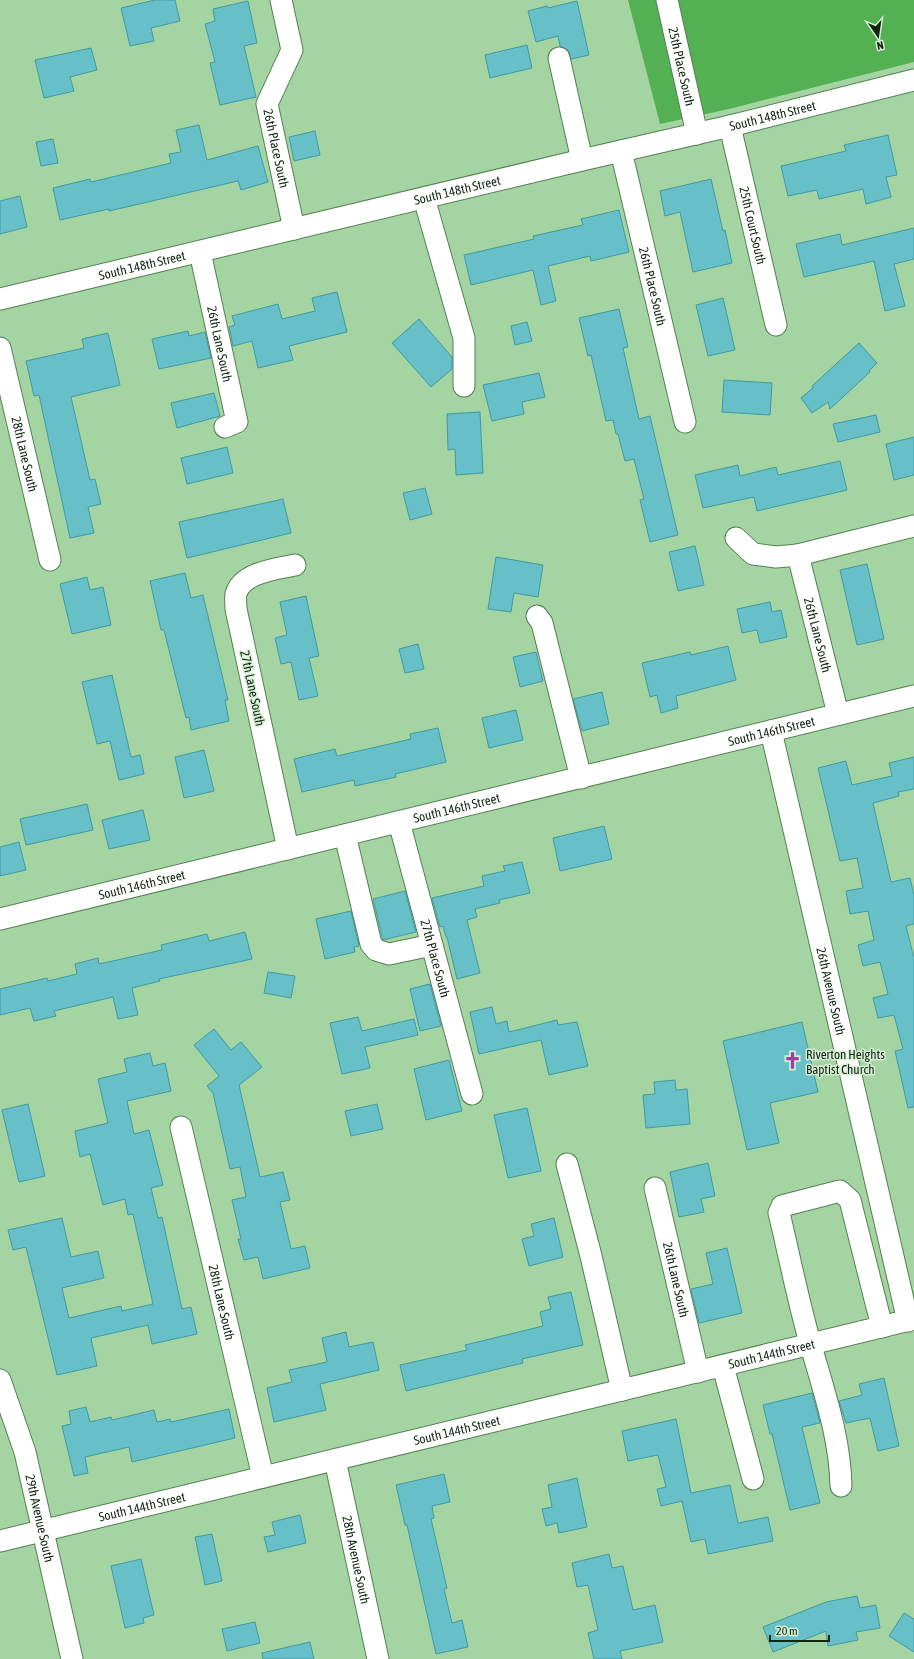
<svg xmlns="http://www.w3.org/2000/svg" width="914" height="1659" viewBox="0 0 914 1659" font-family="'Asap Condensed',sans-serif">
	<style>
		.green { fill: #53b153 }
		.building { fill: #67c0c8; stroke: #3f9aa2 }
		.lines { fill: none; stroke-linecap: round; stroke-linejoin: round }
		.minor-casing { stroke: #548152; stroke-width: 23 }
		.minor { stroke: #fff; stroke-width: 21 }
		.labels { text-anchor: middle; stroke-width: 3; stroke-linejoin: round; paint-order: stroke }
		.street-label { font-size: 13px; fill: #122512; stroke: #d6eed4 }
		.poi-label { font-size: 13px; fill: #122512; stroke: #d6eed4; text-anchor: start }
	</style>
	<rect width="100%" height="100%" fill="#a4d4a2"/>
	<!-- green -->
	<path class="green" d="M628,0H914V62L729,109L660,124Z"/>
	<!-- building -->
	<path class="building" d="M155,0H175L180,21L151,28L154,41L130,46L121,8Z
		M248,1L257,43L244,46L256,97L220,105L210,63L215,62L205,24L215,21L213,9Z
		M577,1L589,55L571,59L568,50L560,46L558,36L536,42L528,11L547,6L548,8Z
		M527,45L532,68L490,78L485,55Z
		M91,48L97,70L70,77L74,91L44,98L35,60Z
		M199,125L207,160L258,146L268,182L241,190L238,181L109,211V209L60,220L53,188L90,179L91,182L171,163L169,154L181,152L176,130Z
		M315,131L320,155L294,161L289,137Z
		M888,135L897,175L886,177L891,197L866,204L863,189L819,199L817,190L788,196L781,166L846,151L844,145Z
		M53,139L58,163L41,166L36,142Z
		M711,179L723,231L725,230L732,263L693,272L680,212L665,216L660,191Z
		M20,196L27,227L0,234V201Z
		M619,210L629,252L591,261L590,256L548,266L556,301L541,305L533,270L471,285L464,255L534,239L533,236L583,225L581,219Z
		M914,228V259L894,264L905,306L885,311L874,261L804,277L796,244L840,234L842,245Z
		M337,292L347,332L289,346L293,360L258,368L252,341L233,346L229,327L235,325L232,316L278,304L282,319L315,311L312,298Z
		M723,298L735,350L708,356L696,305Z
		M619,309L628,347L623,348L639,419L650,416L678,535L650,542L640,500L644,499L634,459L625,461L618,434H616L613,420L606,421L591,355L588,356L579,318Z
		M419,319L452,357V369L431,387L392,343Z
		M527,322L532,341L515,345L511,326Z
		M188,331L189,336L205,332L211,358L159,369L152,339Z
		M108,333L120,385L71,397L90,480L95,479L101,504L88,507L94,533L70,538L39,395L34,396L26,361L84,348L82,339Z
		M859,343L877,363L869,371L870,372L830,409L828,402L812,413L801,398L813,388L812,386Z
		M539,373L545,397L522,402L524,414L492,421L483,385Z
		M724,380L772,383L770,415L722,412Z
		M214,393L220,416L177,428L171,403Z
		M480,412L483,473L456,475L455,449L448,450L447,414Z
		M876,415L880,432L838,442L833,424Z
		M914,437V475L894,480L886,444Z
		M227,447L233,473L187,484L181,458Z
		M840,461L847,490L757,511L754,497L703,508L695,475L738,465L740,476L776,467L778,475Z
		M425,488L432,514L410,520L403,493Z
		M283,499L291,533L187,558L179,522Z
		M695,546L704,585L678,591L669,552Z
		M496,557L543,565L538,597L514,593L511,612L488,609Z
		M867,564L884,639L857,645L840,570Z
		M185,573L191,598L203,595L228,700H225L229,721L191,730L189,717L186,718L164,630H161L150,581Z
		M87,577L90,590L103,587L111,625L72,634L60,584Z
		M306,596L319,656L309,658L318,696L299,700L291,662L281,664L275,638L287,635L280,602Z
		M770,602L772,612L781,610L787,637L760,643L757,630L742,633L737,609Z
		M418,644L424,669L405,673L399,649Z
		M728,646L736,680L676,696L678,708L661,713L657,695L650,697L642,663L690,652L691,655Z
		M536,652L543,681L520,687L513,657Z
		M112,675L131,757L140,755L144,774L119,780L110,741L97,744L82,682Z
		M602,692L609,724L582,731L573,699Z
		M516,710L523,740L489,748L482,718Z
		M438,728L446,762L395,774L396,777L355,786L354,780L302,792L294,759L335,749L337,756L411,739L410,734Z
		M204,750L214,791L184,798L175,757Z
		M914,757V789L898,792L899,796L873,803L891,882L910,878L914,895V924L906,926L914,958V1107L908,1108L895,1051L903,1049L894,1015L878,1018L873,998L888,994L880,962L863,966L858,945L874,940L868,911L850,914L846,891L863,888L857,858L840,861L818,768L846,761L852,785L892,776L889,763Z
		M87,804L93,830L26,845L20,819Z
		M143,810L150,840L109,849L102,820Z
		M604,826L612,859L560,871L553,838Z
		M19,842L26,870L0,876V847Z
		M522,862L530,893L499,900L500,903L475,909L477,917L467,920L480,973L457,979L447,937H446L443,926L440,927L432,898L484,886L482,876L505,871L503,866Z
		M405,891L416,932L383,940L373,899Z
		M351,911L359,946L354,947L355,952L325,959L316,919Z
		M245,932L252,959L159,979L160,981L132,988L138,1015L118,1019L113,997L54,1011L56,1016L34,1021L30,1008L0,1015V989L47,978L48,981L77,974L75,964L98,958L99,964L162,950L161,945L207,934L209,941Z
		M268,972L295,976L291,998L264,993Z
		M430,984L441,1026L420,1031L410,989Z
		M492,1007L496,1024L507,1021L509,1032L557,1020L558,1025L577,1022L588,1066L549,1075L541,1040L479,1054L470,1012Z
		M358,1017L362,1031L414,1019L418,1035L365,1047L370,1068L342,1074L330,1023Z
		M802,1022L818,1092L770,1103L779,1143L747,1150L723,1041Z
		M214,1029L231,1050L241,1042L262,1067L239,1085L260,1177L283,1172L290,1200L280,1202L291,1249L305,1246L310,1268L263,1279L258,1257L244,1260L238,1239H241L232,1200L246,1197L240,1167L230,1169L213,1093L207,1086L219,1076L194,1045Z
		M150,1053L153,1066L165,1063L171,1091L127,1101L134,1134L149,1130L163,1185L151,1188L158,1218L162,1217L182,1309L191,1307L197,1334L152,1344L148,1325L91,1338L97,1366L57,1375L26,1247L13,1250L8,1230L62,1218L71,1257L98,1251L104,1278L62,1288L69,1318L121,1306L122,1311L153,1304L133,1214L128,1215L125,1199L103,1205L90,1154L80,1157L75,1131L108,1123L98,1079L127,1072L124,1059Z
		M449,1060L462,1111L426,1120L414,1069Z
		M675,1080L676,1090L687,1089L690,1124L646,1128L643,1095L655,1094L654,1082Z
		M28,1104L45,1176L19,1182L2,1110Z
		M377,1104L383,1129L351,1136L345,1111Z
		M527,1108L541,1171L508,1178L494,1115Z
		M708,1163L715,1196L701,1199L704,1212L679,1217L670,1172Z
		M554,1218L563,1257L529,1266L522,1239L534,1236L531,1224Z
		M727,1248L742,1313L699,1323L691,1289L713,1284L706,1253Z
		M571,1292L583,1345L522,1359L523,1363L406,1391L400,1365L467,1350L465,1345L543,1326L540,1312L551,1309L548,1297Z
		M346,1332L349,1347L373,1342L379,1370L320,1384L326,1410L274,1422L267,1388L292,1382L289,1370L327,1362L322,1338Z
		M884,1378L899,1446L878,1451L870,1418L846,1423L839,1401L862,1395L859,1384Z
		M812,1393L820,1423L802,1427L820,1503L790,1510L772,1434H770L763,1405Z
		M86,1407L90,1422L111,1417L112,1420L154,1410L157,1422L170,1419L171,1422L229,1409L235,1438L132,1462L129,1447L85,1457L88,1473L74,1476L62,1426L71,1424L69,1411Z
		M676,1419L691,1493L730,1485L738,1523L768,1517L773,1541L708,1554L705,1539L691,1542L682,1501L661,1506L657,1489L666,1487L658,1455L628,1461L622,1431Z
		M444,1474L450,1502L432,1506L434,1518L431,1519L447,1588L444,1589L452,1623L462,1620L468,1647L436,1654L407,1525H405L396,1485Z
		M577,1478L587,1527L559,1533L557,1523L546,1526L542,1509L552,1507L548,1485Z
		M300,1515L306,1543L268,1552L264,1537L275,1535L272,1522Z
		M212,1534L222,1581L205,1585L195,1537Z
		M609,1554L612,1568L623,1566L633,1610L655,1605L663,1642L620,1651L622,1659H594L588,1633L598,1630L588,1585L577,1587L572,1563Z
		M141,1559L154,1615L143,1618L144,1623L125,1628L111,1566Z
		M857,1596L860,1608L876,1605L880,1628L856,1632L858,1640L828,1646L826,1631L773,1652L763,1627L826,1602Z
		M904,1613L914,1619V1652L889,1636Z
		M255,1622L260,1643L227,1651L222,1629Z
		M310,1642L314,1659H263L262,1653Z"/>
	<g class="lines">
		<defs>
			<g id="minor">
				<path id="s1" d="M281,0L292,50L267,104L294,229"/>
				<path id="s2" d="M667,0L697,134"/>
				<path d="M559,58L582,160"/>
				<path id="s3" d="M730,126L776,325"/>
				<path id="s4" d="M621,151L685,422"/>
				<path d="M424,198L464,338V386"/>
				<path id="s5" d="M200,252L237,422L225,427"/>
				<path id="s6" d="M0,299L582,160L730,126L914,80"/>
				<path id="s7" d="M0,348L50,560"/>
				<path id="s8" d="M736,538L753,554L776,557L798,555L838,714"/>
				<path d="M798,555L914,526"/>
				<path d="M537,616L542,623L581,778"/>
				<path id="s9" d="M771,731L908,1321"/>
				<path id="s10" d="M399,822L472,1094"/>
				<path d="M345,835L371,944L376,950L389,954L432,945"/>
				<path d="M288,849L236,609C236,605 235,598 236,594C242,572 277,569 295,565"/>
				<path id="s11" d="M0,919L914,696"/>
				<path id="s12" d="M181,1127L263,1477"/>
				<path d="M567,1164L591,1256L622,1390"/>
				<path id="s13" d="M655,1188L698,1372"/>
				<path d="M723,1366L753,1479"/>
				<path id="s14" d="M0,1380L25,1452L72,1659"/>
				<path id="s15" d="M335,1460L378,1659"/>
				<path d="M841,1486C840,1437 824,1392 811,1346C800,1308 792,1269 783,1230L779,1213L782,1206L840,1191L850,1200L882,1327"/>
				<path id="s16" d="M0,1541L914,1319"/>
			</g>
		</defs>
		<!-- minor casing -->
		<use href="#minor" class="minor-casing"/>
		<!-- minor -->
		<use href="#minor" class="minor"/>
	</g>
	<!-- icons -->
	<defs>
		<symbol id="church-bare" viewBox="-9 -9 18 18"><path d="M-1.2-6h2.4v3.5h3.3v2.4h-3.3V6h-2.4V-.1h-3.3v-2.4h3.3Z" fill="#9e40a8" stroke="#d6eed4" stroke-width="2.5" paint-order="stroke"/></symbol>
	</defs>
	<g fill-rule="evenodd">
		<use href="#church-bare" x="780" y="1048" width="25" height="25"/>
	</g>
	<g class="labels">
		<!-- street labels -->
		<g class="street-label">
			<text dy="5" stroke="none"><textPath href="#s2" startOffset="68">25th Place South</textPath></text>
			<text dy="5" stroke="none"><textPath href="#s6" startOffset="794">South 148th Street</textPath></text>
			<text dy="5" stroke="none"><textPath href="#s1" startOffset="156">26th Place South</textPath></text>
			<text dy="5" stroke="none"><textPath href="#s6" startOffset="470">South 148th Street</textPath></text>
			<text dy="5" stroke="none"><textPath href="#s3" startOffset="102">25th Court South</textPath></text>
			<text dy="5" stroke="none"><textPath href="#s6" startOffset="146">South 148th Street</textPath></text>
			<text dy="5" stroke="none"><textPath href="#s4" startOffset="139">26th Place South</textPath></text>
			<text dy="5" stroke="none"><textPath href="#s5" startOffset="94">26th Lane South</textPath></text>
			<text dy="5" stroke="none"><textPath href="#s7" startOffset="109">28th Lane South</textPath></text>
			<text dy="5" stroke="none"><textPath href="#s8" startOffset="151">26th Lane South</textPath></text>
			<text transform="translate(253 688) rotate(78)" y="5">27th Lane South</text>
			<text dy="5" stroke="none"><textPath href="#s11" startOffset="794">South 146th Street</textPath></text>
			<text dy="5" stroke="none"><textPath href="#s11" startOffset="470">South 146th Street</textPath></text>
			<text dy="5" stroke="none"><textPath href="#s11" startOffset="146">South 146th Street</textPath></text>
			<text dy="5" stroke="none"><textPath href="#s10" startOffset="141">27th Place South</textPath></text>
			<text dy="5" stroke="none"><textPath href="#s9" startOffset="267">26th Avenue South</textPath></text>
			<text dy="5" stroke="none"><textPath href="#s13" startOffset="94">26th Lane South</textPath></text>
			<text dy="5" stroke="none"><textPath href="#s12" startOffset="180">28th Lane South</textPath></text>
			<text dy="5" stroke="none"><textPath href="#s16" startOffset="794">South 144th Street</textPath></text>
			<text dy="5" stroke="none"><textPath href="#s16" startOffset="470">South 144th Street</textPath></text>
			<text dy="5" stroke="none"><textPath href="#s16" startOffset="146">South 144th Street</textPath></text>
			<text dy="5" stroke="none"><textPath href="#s14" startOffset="144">29th Avenue South</textPath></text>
			<text dy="5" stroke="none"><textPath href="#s15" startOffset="102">28th Avenue South</textPath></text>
		</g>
		<!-- poi labels -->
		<g class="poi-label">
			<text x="806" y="1059">Riverton Heights<tspan x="806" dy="15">Baptist Church</tspan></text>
		</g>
	</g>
	<!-- north arrow -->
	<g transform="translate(878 36) rotate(167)" stroke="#d6eed4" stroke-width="3" paint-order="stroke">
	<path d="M0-3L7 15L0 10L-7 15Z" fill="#122512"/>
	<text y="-6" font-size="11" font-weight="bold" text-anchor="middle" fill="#122512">N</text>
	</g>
	<!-- scale -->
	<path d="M770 1635v6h59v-6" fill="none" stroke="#122512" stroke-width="2"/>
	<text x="776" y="1635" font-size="12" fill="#122512" stroke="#d6eed4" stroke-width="3" paint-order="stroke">20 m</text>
</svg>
